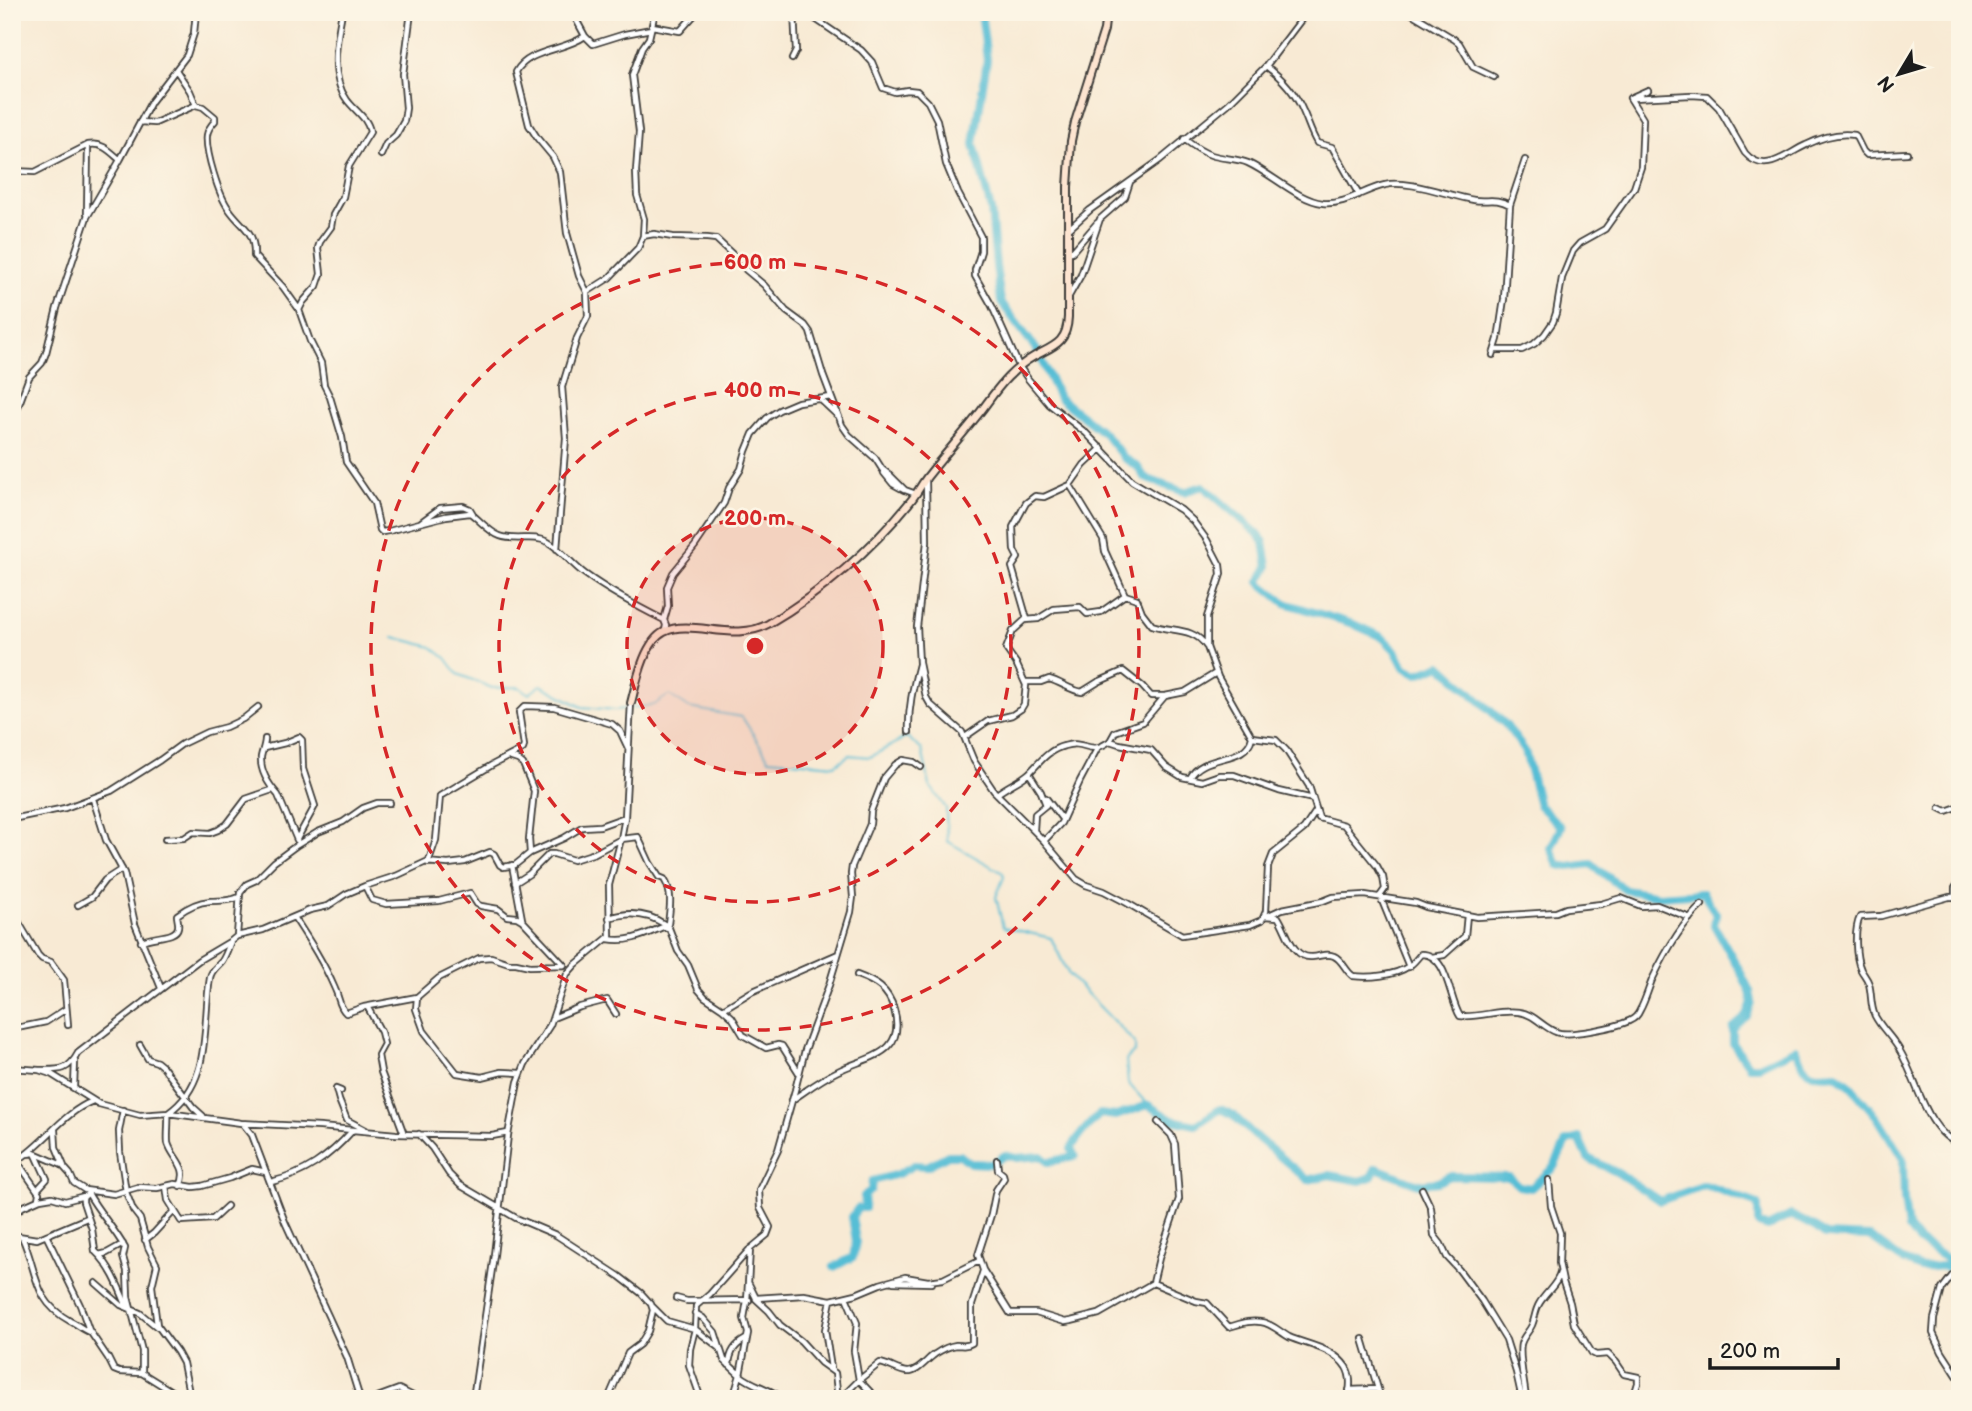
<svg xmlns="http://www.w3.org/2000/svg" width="1972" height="1411" viewBox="0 0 1972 1411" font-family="'Balsamiq Sans',sans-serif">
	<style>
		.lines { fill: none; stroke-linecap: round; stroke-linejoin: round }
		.stream { stroke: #57bed5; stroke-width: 2 }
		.river { stroke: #57bed5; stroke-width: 8 }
		.street-casing { stroke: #3d3b38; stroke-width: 8 }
		.secondary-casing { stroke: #3d3b38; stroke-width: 10 }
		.street { stroke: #fff; stroke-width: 4.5 }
		.secondary { stroke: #fde4d0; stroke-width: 6 }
		.ring { fill: none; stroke: #d62828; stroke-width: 3.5; stroke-dasharray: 12 9 }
		.centre { fill: #d62828; stroke: #fcf5e5; stroke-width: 3.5 }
		.ring-label { font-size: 21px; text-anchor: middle; font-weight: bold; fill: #d62828; stroke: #fcf5e5; stroke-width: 5; stroke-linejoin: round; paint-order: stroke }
	</style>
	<rect width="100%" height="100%" fill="#fcf5e5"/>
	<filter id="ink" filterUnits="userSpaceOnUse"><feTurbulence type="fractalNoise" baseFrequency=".0143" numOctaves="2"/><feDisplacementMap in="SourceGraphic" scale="14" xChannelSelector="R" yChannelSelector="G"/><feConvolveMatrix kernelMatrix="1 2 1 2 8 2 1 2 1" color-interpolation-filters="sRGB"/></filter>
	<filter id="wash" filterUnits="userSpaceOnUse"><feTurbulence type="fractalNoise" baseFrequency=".00686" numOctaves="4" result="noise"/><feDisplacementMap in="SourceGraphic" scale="28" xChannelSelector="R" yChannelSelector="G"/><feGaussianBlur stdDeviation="1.57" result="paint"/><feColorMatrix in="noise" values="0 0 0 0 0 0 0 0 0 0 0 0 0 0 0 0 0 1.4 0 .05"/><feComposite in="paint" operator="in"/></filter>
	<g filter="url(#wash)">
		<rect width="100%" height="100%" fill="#f8ead4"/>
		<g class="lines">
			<!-- stream -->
			<path class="stream" d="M394,637L432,647L446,658L458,674L492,688L519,687L529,694L541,685L582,707L616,710L654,705L669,695L689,708L742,717L769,759L835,765L849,755L870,757L907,737L922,750L930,786L946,808L947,841L1003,873L1004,877L996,897L1003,927L1051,938L1069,975L1135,1043V1051L1126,1060L1128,1083L1148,1105"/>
			<!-- river -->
			<path class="river" d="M981,12L987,60L974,144L991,210L996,266L1001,302L1036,349L1059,398L1104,433L1124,458L1137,466L1145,478L1184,492L1203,486L1257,533L1264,542L1268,567L1259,582L1285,603L1353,624L1382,637L1395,650L1404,667L1418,674L1441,665L1506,725L1525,751L1539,805L1561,827L1551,848L1558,865L1569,867L1591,864L1625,890L1659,896L1703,893L1716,914L1714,925L1739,969L1750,991L1752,1002L1747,1016L1733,1028V1043L1749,1066H1759L1795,1049C1799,1054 1799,1059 1803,1065C1811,1077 1824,1075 1836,1074L1848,1083L1877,1117L1903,1159L1904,1199L1908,1228L1918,1241L1944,1257L1956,1269L1960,1270
				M834,1267L853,1257L856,1241L852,1217L858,1208H865L864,1196L871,1190L872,1181L898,1174L914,1165L927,1166L948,1155H960L970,1163L992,1164L1005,1155L1016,1158L1041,1156L1048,1162L1075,1156L1071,1149C1078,1136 1089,1124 1100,1114L1116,1116L1148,1105L1172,1120L1196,1125L1220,1109L1233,1115L1255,1136L1308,1180L1329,1175L1360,1181L1371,1177L1376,1168L1418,1184L1438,1182L1449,1176L1509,1177L1519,1186L1531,1188L1554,1167L1566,1142L1579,1138L1588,1158L1618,1173L1660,1201L1705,1185L1758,1204V1224L1768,1227L1791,1215L1816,1228L1825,1235L1870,1237L1902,1260L1921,1268L1942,1266L1954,1269"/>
		</g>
	</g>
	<g filter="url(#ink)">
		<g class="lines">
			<defs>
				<path id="street" d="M342,12C337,40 329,75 347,100C355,111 368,118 370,132L349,166L343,197L333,215L331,227L320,242L318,248L321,274L317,286L303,302L299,310L310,341L321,363L324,385L330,397L342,437L346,462L374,503L380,530L382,532L389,531L446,516L470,513C480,520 489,532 500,536C516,542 533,534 548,542C562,550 572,565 585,574C610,592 636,606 664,620
					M572,12L585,36L593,44L625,34L651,29
					M805,12L861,50L872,62L883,88L895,92L908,90L917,91L928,102L937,120L946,164L958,193L981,237V251L975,270V276L992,306L1019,366L1028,379L1049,404L1086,433L1132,481L1181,510L1193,521L1207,540L1220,565L1221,574L1207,617V647L1218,677L1252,737L1276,740L1286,750L1309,786L1319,818L1344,825L1377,866L1383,877L1385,889L1380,896L1409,967
					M1409,12L1454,39L1459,43L1473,67L1494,77
					M652,26L680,31L697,12
					M792,59L796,51L794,12
					M1266,66C1282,78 1295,92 1303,111C1308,122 1311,133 1317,143L1332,147L1359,195
					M176,70L190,91L196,105
					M1634,98L1691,95L1707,96L1719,108L1745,153C1765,176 1786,154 1806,145C1820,138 1839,132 1855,135L1863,151L1867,155L1907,153
					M140,122L155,123L196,105L203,107L215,117V121C211,125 208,129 207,135C205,151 219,196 229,209C242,228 255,229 254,256L283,287L298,308
					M1184,139C1192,145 1201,152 1211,155C1223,159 1236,158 1248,163C1272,174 1298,200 1323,203C1346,205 1363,190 1385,185C1408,179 1449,196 1474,200C1488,202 1495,197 1510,205
					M381,155L386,144L396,135L404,121L406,108L403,74L411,12
					M12,171L35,172L88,145C102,142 110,151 120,160
					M87,213L88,145
					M1069,229L1090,210L1160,160L1228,104L1266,66L1307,12
					M643,236L654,234L673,237L707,238L716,239L733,255L746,270L764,285L786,311L805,325L810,332L823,375L842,425L849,435L875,458L882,469L891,476L905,490L916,494
					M1069,251L1072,252L1097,223
					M587,292L609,278L638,248L643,236L644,219L637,195L636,171L639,132L632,75L642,48L649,38L655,12
					M1068,298L1081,275L1100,219L1125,197L1130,182
					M1496,350H1522L1534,344L1544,335L1553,322L1556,313L1562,278L1573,251L1580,243L1605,229L1634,188L1641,167L1643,119L1630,98L1648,90
					M1493,355L1498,339L1504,299L1510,205L1525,160
					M821,400L837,415
					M12,423L29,377L42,363L46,353L57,308L87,217L120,160L151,102L187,55L194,33L196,12
					M884,473L893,484L904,490
					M926,480L927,542L917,627L919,663L926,697L930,704L962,732L974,761L994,791L1044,841L1076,879L1086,885L1104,891L1127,903L1182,935L1250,925L1262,920L1266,911L1268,867L1273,854L1304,829L1316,811
					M1070,485L1103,539L1105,551L1125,595L1137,599L1142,612L1152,625C1171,632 1194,627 1206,646
					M421,522L440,508L463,506L470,509L473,514
					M557,549L566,438L562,387L577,338L588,316L587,292L579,276L567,233L560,172L553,157L538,139L529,125L516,72C528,49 565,51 585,36
					M1027,619L1012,567L1018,558L1014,550L1013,527L1026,503L1035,496L1044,497L1070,485L1084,465L1102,448
					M665,631L666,625L664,620L668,606L667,587L673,573L695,546L724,503L729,488L741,469L746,451L753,434L767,418L779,410L798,402L831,397
					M1025,682H1041L1049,679C1061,682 1069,690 1082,692L1098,682L1123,671L1142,686L1151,696H1165
					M909,732C908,708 913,687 919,664
					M965,737L988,721L1012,715L1021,709L1024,704L1026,685L1016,663L1006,649L1013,631L1025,620L1038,619L1054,609L1080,607L1087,614L1101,612L1125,595
					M265,739C265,745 262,751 261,757C260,771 269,785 278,795L297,840
					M1110,741L1115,732L1143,722L1165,696L1185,692L1216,673
					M264,748L285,743L299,737L302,740L303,769L315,806L297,839
					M509,757L518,760L523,764L534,791L529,839L530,853
					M1029,773L1041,792L1046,805L1035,814L1034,830
					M1190,778C1203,752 1246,765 1252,737
					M997,794C1007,786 1020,781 1029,773C1040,762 1048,750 1064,746C1088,739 1087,757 1110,741L1119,744L1151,750L1166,767L1182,777L1202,781L1219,775H1234L1279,791L1313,799
					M1046,798L1062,819
					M93,799L106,840L124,873L135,924L161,988
					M1940,808L1946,811L1960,806
					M12,819L65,808L111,791L160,760L182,744L207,732L226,727L243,719L258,707
					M165,839L184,838L193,832L210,833L218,830L227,824L246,799L272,790
					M1044,841L1061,823L1080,781L1097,749
					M428,863L436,840L440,796L492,765L523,749L524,746L519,712L525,706L554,707L612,724L620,731L628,748
					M512,865L522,919
					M515,883L529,874L549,854H554L573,860L595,853L621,839L638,837L650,863L659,877L664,879C673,893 670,908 668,924L664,927
					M365,886L372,900L386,904L439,901L470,893L477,904L481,906L498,909L507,916L517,917L522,920L564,965
					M1955,897V888L1960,881
					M1960,897H1949L1881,916L1860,917C1854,929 1855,957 1861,970C1864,975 1867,978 1869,984C1872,995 1870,1005 1875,1016C1881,1028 1893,1038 1900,1051C1917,1079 1926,1133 1960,1144
					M78,905L92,897L105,880L122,869
					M12,911L38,955L42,959L51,962L64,980L68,1025
					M1269,915L1282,909L1323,901L1333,897L1365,895L1416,903L1426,907L1477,917L1556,912L1566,908L1601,904L1621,898L1641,906L1657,905L1690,918
					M1265,916L1278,917C1287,930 1292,959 1312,957C1320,957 1326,952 1334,956C1343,960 1345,971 1353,976C1369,978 1395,976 1409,966C1414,963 1417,958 1421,954C1448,953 1449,1000 1460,1016C1480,1018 1499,1009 1519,1012C1535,1014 1542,1027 1556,1032C1568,1037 1616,1027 1629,1021C1634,1019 1638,1015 1640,1010C1645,1001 1648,990 1652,980C1664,955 1681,924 1702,905
					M294,917C309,940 324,963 335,989C339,997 339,1007 346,1013L364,1007L417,997L439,978L479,958L491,957L509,963H516L530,966L564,965
					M609,918C630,911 648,913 666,925
					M237,936L240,893L247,884L256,880L274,862L297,845L318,832L343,822L363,808L377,803H390
					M608,939C629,943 644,935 663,927L669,928L678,951L688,965L698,989L705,997L723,1009L732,1017L743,1035L766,1048L778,1045L782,1046L799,1073
					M141,942C150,935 176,939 178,927C179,923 177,919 177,915C186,908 198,902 210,901C220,900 229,902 239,897
					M1432,957L1444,955L1465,936L1467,915
					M417,998L416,1009L424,1031L457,1073L482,1077L502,1072L521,1073
					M368,1008L381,1032L384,1044L378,1055L381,1072L404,1134
					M723,1009L751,992L838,954
					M553,1018L580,1007L607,1000L616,1014
					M12,1029L46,1022L66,1009
					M140,1045L148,1059L157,1062L163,1067L193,1107L203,1116
					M12,1068L39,1070L51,1074L99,1104L140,1115L168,1113L241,1123L320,1127L396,1134L492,1136L508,1133
					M39,1070C59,1070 68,1072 78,1053L199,960L231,941L237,936L263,930L310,910L328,906L346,894L365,886L396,876L426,862L448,864L465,862L490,852L494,854L500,865L503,867L515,865L530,853L564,838L582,827L600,826L625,817
					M74,1087L75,1061
					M341,1091L336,1089L339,1100L347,1120L366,1130
					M792,1100C807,1090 821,1079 838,1071C868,1056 907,1055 894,1009C888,989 876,982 857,975
					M123,1110L119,1131L120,1152L126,1192L133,1210L140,1219L148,1247L157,1265L152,1286L157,1325L177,1352L183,1363L189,1393L186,1399
					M243,1124L252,1135L285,1222L347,1357L360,1399
					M55,1130L56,1147L64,1166
					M419,1134L432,1148L449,1174L460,1185L516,1218L556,1235L619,1276L641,1293L651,1304L653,1310L648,1331L640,1344L628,1353L608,1399
					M27,1154L34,1153L62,1165L70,1174L74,1183L85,1190L114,1194L138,1187L157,1188L175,1184L193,1187L202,1186L230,1178L252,1169L266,1172
					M36,1155L47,1179L37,1190
					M997,1160L998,1170L1003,1174L1004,1178L996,1190L991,1215L978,1255L983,1270L1010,1313H1036L1065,1322L1071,1321L1099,1314L1153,1283L1159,1258L1179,1199L1175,1144L1171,1135L1158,1122
					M17,1161L39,1193L38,1199
					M12,1164C42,1147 62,1113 93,1101
					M1549,1180L1551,1206L1560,1233L1559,1263L1563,1282L1570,1303L1574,1324L1592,1353L1596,1355L1608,1354L1616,1362L1624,1374L1638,1377V1383L1633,1399
					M271,1182C305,1174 329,1157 352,1131
					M166,1186L168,1200L181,1221L213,1219L227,1206
					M180,1186C190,1167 172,1158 168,1143C167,1135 169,1122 168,1113C213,1082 202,1024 210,978C211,970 217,967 222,961C226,955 228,948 231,941
					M1422,1189L1431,1208L1434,1235L1441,1244L1447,1257L1459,1270L1482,1301L1506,1340L1516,1372L1522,1399
					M88,1193C99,1213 114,1228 125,1248L123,1257L127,1271L128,1297L142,1351V1373
					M88,1193L83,1198V1202L92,1229L95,1251C111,1266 119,1287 127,1307
					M12,1217L22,1207L40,1199L52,1197L65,1201L84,1196
					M12,1235L37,1239L87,1218
					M46,1235L80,1305L89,1330L108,1358L114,1370L119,1372L142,1373L184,1399
					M22,1237C38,1272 32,1300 70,1321C77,1324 82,1329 89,1332
					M145,1240L154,1233L174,1211
					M99,1255L107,1253L123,1244
					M1952,1276L1942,1289L1934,1319L1933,1333L1942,1352L1960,1380
					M893,1282L932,1283
					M96,1283L121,1305L140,1313L157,1327
					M1153,1283L1196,1301L1207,1303L1229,1327C1240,1324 1249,1320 1261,1322C1271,1323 1280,1332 1289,1337C1307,1345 1334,1348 1346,1367C1352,1377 1350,1388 1348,1399
					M749,1284L756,1298L804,1295L831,1300L856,1294L880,1284L905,1277L928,1281L943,1279L979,1261
					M846,1297L857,1323L854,1351L859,1380L877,1399
					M676,1298L687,1301L749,1300
					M756,1299L769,1311L780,1325L801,1341L821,1363L835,1373L838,1399
					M831,1300L825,1330L831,1368
					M653,1307L667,1321L695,1329L720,1348
					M695,1313L703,1318L715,1332L724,1360L740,1375L733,1399
					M1363,1339L1381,1399
					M729,1365C730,1352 735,1345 746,1339
					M1349,1390L1378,1389
					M372,1399L399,1389L419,1399
					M473,1399L494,1255L508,1135L518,1082L525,1064L550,1025L567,974L575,965L610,936L609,885L621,839L625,817L631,703
					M701,1399L689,1365L690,1349L695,1329L696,1306L710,1294L749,1250
					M783,1399C770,1388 753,1386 740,1375L748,1333L744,1318L747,1301L750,1249L767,1235L770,1227L760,1208L759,1190L778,1150L795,1090L805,1050L829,985L851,912L853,897L851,874L852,866L870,824L871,811L884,778L895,765L903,760L914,762L921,767
					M840,1399L859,1380L880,1363C890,1365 898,1371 907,1372C918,1373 927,1359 935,1354C941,1350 949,1346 956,1345C963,1345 966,1347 972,1343V1305L983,1271
					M1526,1399C1525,1385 1518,1355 1521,1344C1523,1336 1529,1332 1532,1325C1535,1318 1535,1311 1539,1304C1545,1293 1558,1284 1560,1273"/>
				<path id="secondary" d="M631,703C636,684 644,642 664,632C691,618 735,643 768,624C822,592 870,551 909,503C916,495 921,485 927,477C945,454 964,433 981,411C990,399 998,387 1008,377C1015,370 1024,362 1033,357C1053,346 1067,344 1068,317V187L1071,141L1075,122L1104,30L1106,12"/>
			</defs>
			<!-- street casing -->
			<use href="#street" class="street-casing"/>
			<!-- secondary casing -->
			<use href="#secondary" class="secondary-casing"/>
			<!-- street -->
			<use href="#street" class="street"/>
			<!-- secondary -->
			<use href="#secondary" class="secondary"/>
		</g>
	</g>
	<!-- distance rings -->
	<circle cx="755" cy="646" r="128" fill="#d62828" fill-opacity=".12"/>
	<g class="ring">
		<circle cx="755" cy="646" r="128"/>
		<circle cx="755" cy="646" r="256"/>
		<circle cx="755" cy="646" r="384"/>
	</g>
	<circle cx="755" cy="646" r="10" class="centre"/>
	<g class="ring-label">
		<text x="755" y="269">600 m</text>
		<text x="755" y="397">400 m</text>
		<text x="755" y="525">200 m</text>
	</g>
	<!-- margin -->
	<rect width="1972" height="1411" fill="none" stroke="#fcf5e5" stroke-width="42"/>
	<!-- north arrow -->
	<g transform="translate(1899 74) rotate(232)" stroke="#fcf5e5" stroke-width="5" paint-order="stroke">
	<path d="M0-5L12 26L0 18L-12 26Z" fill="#1c1c1c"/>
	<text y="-10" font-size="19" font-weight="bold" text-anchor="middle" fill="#1c1c1c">N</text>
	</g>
	<!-- scale -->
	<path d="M1710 1358v10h128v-10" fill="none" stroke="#1c1c1c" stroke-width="3.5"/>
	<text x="1720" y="1358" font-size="21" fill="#1c1c1c" stroke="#fcf5e5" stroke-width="5" paint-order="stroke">200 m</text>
</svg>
